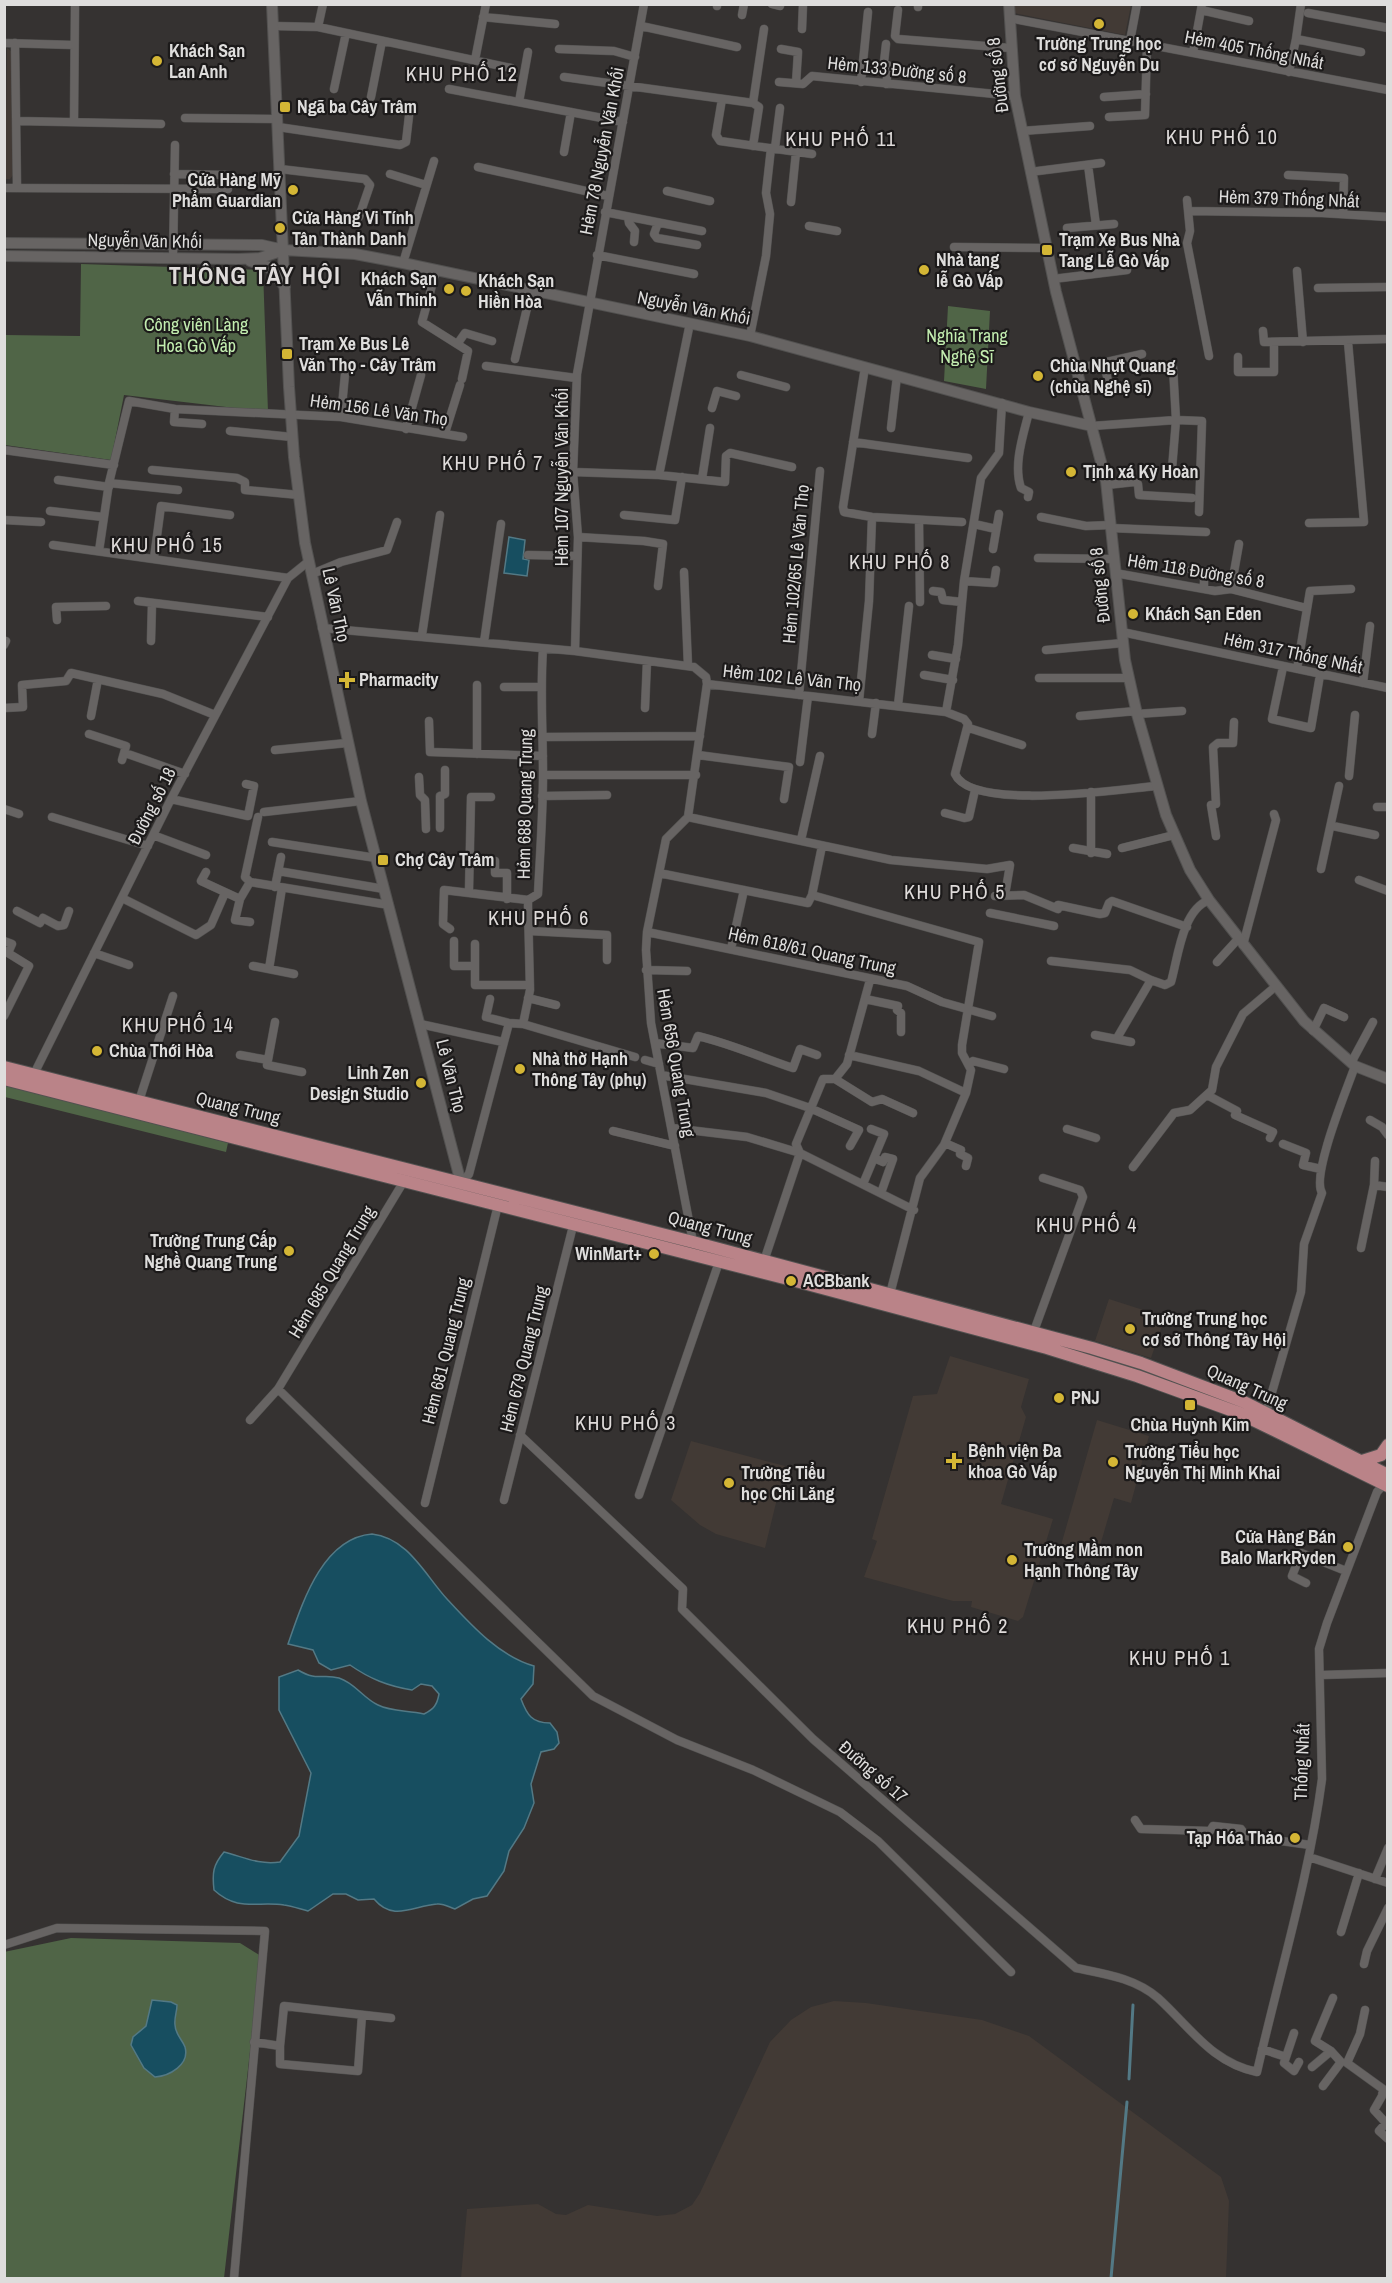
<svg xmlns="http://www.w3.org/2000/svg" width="1392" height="2283" viewBox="0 0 1392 2283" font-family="'Archivo Narrow',sans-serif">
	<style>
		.built { fill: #423a35 }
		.green { fill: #506547 }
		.water { fill: #174e60; stroke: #537985; stroke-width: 1.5 }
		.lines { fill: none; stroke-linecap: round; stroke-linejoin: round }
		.stream { stroke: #537985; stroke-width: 3 }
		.street-casing { stroke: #525150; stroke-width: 9 }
		.secondary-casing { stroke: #525150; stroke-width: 12 }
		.primary-casing { stroke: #525150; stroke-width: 14 }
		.street { stroke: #676463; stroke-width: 8 }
		.secondary { stroke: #676463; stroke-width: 10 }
		.primary { stroke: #ba8388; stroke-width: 12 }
		.poi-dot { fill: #d4b635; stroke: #1c1a1a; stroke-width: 2 }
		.labels { text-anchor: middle; stroke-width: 4.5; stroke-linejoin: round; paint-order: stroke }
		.poi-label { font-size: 18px; font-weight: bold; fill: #dedddc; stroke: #1c1a1a; text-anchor: start }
		.street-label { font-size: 18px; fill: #dedddc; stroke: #1c1a1a }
		.park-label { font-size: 18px; fill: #c3eeb0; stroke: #1c1a1a }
		.neighbourhood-label { font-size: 20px; letter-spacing: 1.5px; fill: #dfdbda; stroke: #1c1a1a }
		.district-label { font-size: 24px; font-weight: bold; letter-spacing: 1.5px; fill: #dfdbda; stroke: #1c1a1a }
	</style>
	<rect width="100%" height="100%" fill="#353231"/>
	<!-- built -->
	<path class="built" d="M1015,5H1131L1125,35L1014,13Z
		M7,48L12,52L13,175L10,179H5Z
		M1109,1299L1165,1317L1151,1358L1095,1341Z
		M950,1356L1029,1379L1021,1407L1026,1417L1001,1504L1053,1519L1023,1617L1018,1621L971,1607L972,1601H953L864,1577L877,1541L872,1539L913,1396L937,1394Z
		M1097,1420L1149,1436L1131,1503L1114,1498L1099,1549L1091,1547L1088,1559L1059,1552Z
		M691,1441L785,1466L765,1548L716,1534L700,1525L671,1500Z
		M834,2001L866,2003L982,2020L1029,2036L1221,2177L1229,2201L1226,2278H461L467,2209L538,2204L556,2214L566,2215L588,2205L657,2216L675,2214L692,2205L700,2193L770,2042L791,2020L811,2007Z"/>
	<!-- green -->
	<path class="green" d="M81,264L263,270L268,412L124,395L111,460L5,445V335L80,336Z
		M948,306L990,311L986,389L944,381Z
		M4,1084L228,1143L226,1152L5,1097Z
		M71,1938L240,1943L261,1956L224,2278H5L4,1952Z"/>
	<!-- water -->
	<path class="water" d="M509,537L525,540L523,559L529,560L527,576L504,573Z
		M372,1534C408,1538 425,1575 447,1599C471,1625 499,1656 534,1666L533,1684L521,1699C527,1715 532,1723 550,1723L557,1732L559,1743L554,1749L541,1752L531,1784L534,1803L524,1828L509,1851L504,1871L487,1896L473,1899L455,1909C449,1907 443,1903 437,1904C413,1906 393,1922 374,1899L358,1900L346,1894H333L308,1911C300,1909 292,1906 284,1905C257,1901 238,1912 214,1890C212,1873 213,1865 224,1852C244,1857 258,1865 280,1862L299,1836L311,1773L279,1710V1677L298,1670C318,1682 321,1673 339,1678C355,1683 363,1698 378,1705C392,1712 408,1710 424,1714C434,1709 437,1705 439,1694L432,1686L421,1684L412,1690C388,1686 370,1679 350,1665L331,1670L319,1663L313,1650L288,1644C302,1604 322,1538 372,1534Z
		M152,2000L171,2002L177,2005C177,2012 174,2018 175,2025C175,2034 182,2039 185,2047C190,2065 169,2076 155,2077L144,2068L131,2045L133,2037L146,2026Z"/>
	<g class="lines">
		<!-- stream -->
		<path class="stream" d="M1129,2079L1133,2005
			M1111,2278L1127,2102"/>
		<defs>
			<path id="street" d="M772,4L780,6
				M717,6V4
				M918,7V4
				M898,10L895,36L898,39L1010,48
				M1201,10L1249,21
				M1308,13L1388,28
				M742,15L744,4
				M483,17L555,24
				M1009,18L1388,90
				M273,26L318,27L511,68
				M641,26L737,47
				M318,27L323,4
				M802,29L803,4
				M1296,39L1301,4
				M1130,41L1137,4
				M4,43L74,45
				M15,43L17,188
				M886,44L884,62L889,66L886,84
				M559,49L614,51L635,57
				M781,49L798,52L796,83
				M1193,53L1202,4
				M475,60L486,4
				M1289,72L1296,39L1361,52
				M564,77L753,103L764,29
				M779,82L803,84L812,76L1015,96
				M861,82L868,12
				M334,89L346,33
				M449,89L623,122
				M371,97L382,41
				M1104,97L1146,94
				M722,99L716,135L720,141L812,154
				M519,102L528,52
				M753,103L759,107L753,146
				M1109,117L1145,115L1147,45
				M185,118L278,119
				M17,121L161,124
				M74,122L75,4
				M278,127L400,145L406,142L410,107
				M1022,131L1090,126
				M775,148L780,108
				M564,152L571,112
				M1088,165L1096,225
				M478,167L608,196
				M280,169L365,179L370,185L359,217
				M1030,172L1101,163
				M390,174L426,185
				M1288,175L1344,178L1343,214
				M4,188L228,189V175L174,174
				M667,191L710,201
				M1187,200L1190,231L1187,243L1209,356
				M791,202L796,152
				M1189,211L1322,213L1388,217
				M605,212L702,231
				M628,217L629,223L635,231L634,242
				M658,223L654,234L657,238L697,245
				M809,226L837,231
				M1067,228L1114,224
				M954,247L1047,248
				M597,255L694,274
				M173,258L175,145
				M403,263L434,161
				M436,271L422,322L468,351L462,379
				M1297,271L1303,342
				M1053,279L1127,270
				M1318,288L1388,287
				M1263,331L1264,342L1388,339
				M750,336L766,256L770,214L766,193L771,148
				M458,343L465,333L492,341
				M1238,357V372H1274V342
				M515,359L531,291
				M1104,363L1110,390
				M486,366L576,378
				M865,367L843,507L844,512L872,517L962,522
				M1076,369L1142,354
				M741,375L786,387
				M712,408L717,391L736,396
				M175,409L341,417L463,437
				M341,417L345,374
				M1092,426L1176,420L1202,421L1199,512
				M891,428L897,376
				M406,429L421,375
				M230,431L292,437
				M445,433L460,385
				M853,442L968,458
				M4,450L114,465
				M1172,469L1176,420L1173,367
				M152,470L237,478L245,482V490L299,495
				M573,472L659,475L725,482L726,456L730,453L792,467
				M659,475L690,323
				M702,479L710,428
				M58,480L109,487
				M109,483L178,490
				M1107,485L1134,482L1138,484L1139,495L1192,498
				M1028,497L1029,492L1021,488C1013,465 1023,436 1029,412
				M50,511L103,517
				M624,515L675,520L682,477
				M1041,517L1086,526L1111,525
				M4,520L41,522
				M919,520L920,602
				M1309,523L1364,522L1348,342
				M974,524L996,529
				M1111,528L1206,532
				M578,537L644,541L663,544L658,586
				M53,545L288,578
				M993,549L999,514
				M99,551L109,483L129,401L175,409L174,422L202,424
				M528,555L577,556
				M154,558L161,506L230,515
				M1038,558L1114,559
				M1191,570L1204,571V589
				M684,572L688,666
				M1115,573L1215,591L1231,589L1306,608
				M312,574L341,562L387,550L397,522
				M964,581L994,583L996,570
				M1231,589L1239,544
				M933,591L941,592L943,600L962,602
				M138,601L268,617
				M57,620L56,607L106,606
				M322,628L575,651L694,667L706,677L707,684L946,712L964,719L968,724L955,774C972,812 1119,789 1157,786
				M1122,632L1388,688
				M422,635L440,515
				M151,641L152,603
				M484,642L501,524
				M4,645L6,641
				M1046,650L1123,643
				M575,651L578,537L573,472L577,374L644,4
				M932,655L956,659
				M1283,667L1272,719L1311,728L1320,675
				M1297,669L1310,591L1351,589
				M924,675L953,680
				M1039,678H1128
				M1363,683L1370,626
				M504,687H540
				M799,695L820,471
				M859,701L869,601L872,517
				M898,705L909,606
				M4,708L23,707L22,685L66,681L71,673L163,694L215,715
				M645,708L647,661
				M946,712L958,645L964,581L981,478L999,453L1002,403
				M1137,714L1182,711
				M91,716L98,679
				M1080,716L1136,711
				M429,721L430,752L543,756
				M969,728L1022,745
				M89,734L126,746L122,760
				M872,734L876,703
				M543,737L700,736
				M275,750L347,743
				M125,753L185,774
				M477,754V685
				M698,755L789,767L784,799
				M800,762L808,696
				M543,775H696
				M1349,776L1355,715
				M419,777L420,795L425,800L426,829
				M1091,792V853
				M542,796L607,795
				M171,799L248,816L254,786L246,784
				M1216,804L1213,747L1218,743H1233L1234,722
				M1211,805L1216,836
				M1377,807H1388
				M4,809L19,814
				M264,812L361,801
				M945,813L964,818L969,817L975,790
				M52,817L148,846
				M688,817L891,860L987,869L1010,865L1006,889
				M1333,826L1375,835
				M440,828V796L445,794V770
				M153,835L206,855
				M801,840L820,756
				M272,842L376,858
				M1073,848L1107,854
				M1122,848L1174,835
				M470,859L495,861V873H507V899
				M1321,869L1339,786
				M278,871L384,889
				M206,872L201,881L240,899
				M659,873L808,903L812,895L979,942L962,1045V1053L971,1070L966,1093L944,1145L920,1178L890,1294
				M1359,880L1388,891
				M250,882L389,905
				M275,887L281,857
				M469,891L471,797H491
				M812,895L822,846
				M995,896L1024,895L1058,909
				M122,898L196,935L211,925L225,893
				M1058,905L1100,914L1105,913L1109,903L1112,901L1187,927
				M17,911L40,923L43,918L58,926L64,925L69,911
				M990,913L1054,926
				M250,922L235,920L240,899L250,882L245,877L258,817
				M450,929L443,924L444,890L528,900
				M529,931L607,935V960
				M647,932L907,986L942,1002L992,1016
				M4,941L12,944L8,953L29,966L4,1016
				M454,941V966H474
				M475,944V985H530
				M1243,945L1276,820L1274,814
				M731,949L744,890
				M94,953L129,965
				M1051,961L1130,970L1151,980L1117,1038
				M1217,962L1238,939
				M253,966L294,974
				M269,969L282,888
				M646,970L687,971
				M1151,980L1165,985L1171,982C1178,958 1182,910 1209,900
				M528,998L556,1005
				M490,999L486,1017L509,1023
				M865,999L898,1006L897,1010L901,1013V1032
				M420,1024L503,1042
				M523,1024L635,1057
				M1313,1031L1324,1008L1344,1017
				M1095,1035L1131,1042
				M655,1043L693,1048L698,1036C731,1044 760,1057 793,1068L800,1049L817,1055
				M240,1055L268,1060L267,1065L302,1072
				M849,1055L919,1071L966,1093
				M268,1060L275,1022
				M645,1060L659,1064
				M1351,1063L1373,1022
				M969,1064L973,1061L1004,1069
				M34,1074L171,799L288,578L309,561
				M661,1075L766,1093L810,1108L859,1130L850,1146
				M835,1079L872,1102L882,1099L913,1113
				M1207,1095L1237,1111L1235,1115L1273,1132L1270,1138
				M139,1101L173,996
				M1370,1120L1382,1127L1388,1135
				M672,1128L747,1137L800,1153L914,1210
				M1067,1129L1096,1138
				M613,1131L675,1146
				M945,1143L961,1150L960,1154L968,1158L966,1166
				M1283,1144L1306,1153L1303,1165L1321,1169
				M874,1158L883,1162L885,1157L893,1159L881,1193
				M1375,1161L1374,1185L1388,1187
				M1133,1167L1174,1113L1190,1110L1212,1090L1216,1067L1243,1014L1276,986
				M461,1183L469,1174L509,1023L523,1024L530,990L528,907V900L538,894C540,854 543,814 543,774C543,732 540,691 543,649
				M863,1184L884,1134L871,1129
				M693,1242L651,1023L646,950L647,932L666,839L688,817L707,684
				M1361,1248L1374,1185
				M764,1261L800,1153L796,1144L823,1079H835L847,1064L870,980
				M1034,1331L1083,1197L1080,1190L1043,1178
				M278,1389L593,1696L677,1740L753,1770L840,1812L878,1841L1011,1972
				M1266,1413L1301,1292L1304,1244L1322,1193C1311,1175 1347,1089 1355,1066
				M250,1420L278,1389L404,1181
				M520,1435L683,1589L682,1609L813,1739L1076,1968C1105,1974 1135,1978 1158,1998C1190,2027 1212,2063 1257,2072C1279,1975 1309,1878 1322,1779L1319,1649L1327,1623L1377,1492L1384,1484
				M639,1495L719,1262
				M504,1500L573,1226
				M425,1503L498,1205
				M1306,1583L1292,1576L1301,1553L1346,1571
				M1321,1675L1388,1673
				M1135,1820L1141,1829L1210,1831L1213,1826L1241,1829L1246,1836L1310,1845
				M1309,1857L1388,1883
				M1375,1879L1388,1848
				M1341,1932L1359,1873
				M4,1945L57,1928L265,1931L234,2278
				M1364,1964L1367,1951L1388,1908
				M1365,2010L1360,2034L1347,2063L1383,2089L1382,2096L1374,2110L1386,2123L1379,2131L1388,2139
				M254,2042L280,2046L284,2006L391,2018
				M280,2046V2064L358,2071L362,2015
				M1262,2049L1286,2057L1284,2063L1294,2071L1299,2062
				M1286,2057L1294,2033
				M1312,2067L1331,2051
				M1323,2086L1341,2062L1331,2051L1315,2041L1333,1998"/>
			<path id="secondary" d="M272,4L289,387L294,457L305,543L361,801L461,1183
				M1009,4L1015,96L1056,292L1106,481L1125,660L1137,714L1166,815L1190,870L1209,900L1304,1021L1355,1066L1388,1079
				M4,243L262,245L284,250L355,254L403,263L750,336L1029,412L1092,426
				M4,256L238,259L260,258L284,250
				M250,261L269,267L285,287"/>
			<path id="primary" d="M4,1067L693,1242L1092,1348L1141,1363L1244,1402L1388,1475
				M4,1079L792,1280L1047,1348L1137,1376L1239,1413L1388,1486
				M1359,1462L1381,1455L1388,1445"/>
		</defs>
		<!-- street casing -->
		<use href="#street" class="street-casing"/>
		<!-- secondary casing -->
		<use href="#secondary" class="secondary-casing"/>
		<!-- primary casing -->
		<use href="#primary" class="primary-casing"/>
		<!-- street -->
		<use href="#street" class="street"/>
		<!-- secondary -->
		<use href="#secondary" class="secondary"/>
		<!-- primary -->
		<use href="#primary" class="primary"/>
	</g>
	<!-- markers -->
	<g class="poi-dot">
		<circle cx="1099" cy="24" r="6"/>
		<circle cx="157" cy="61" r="6"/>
		<rect x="279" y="101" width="12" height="12" rx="3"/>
		<circle cx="293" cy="190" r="6"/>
		<circle cx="280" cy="228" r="6"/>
		<rect x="1041" y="244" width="12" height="12" rx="3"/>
		<circle cx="924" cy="270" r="6"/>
		<circle cx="449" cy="289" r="6"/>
		<circle cx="466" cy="291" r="6"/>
		<rect x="281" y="348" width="12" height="12" rx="3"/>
		<circle cx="1038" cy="376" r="6"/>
		<circle cx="1071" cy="472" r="6"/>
		<circle cx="1133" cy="614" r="6"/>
		<path d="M344 671h6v6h6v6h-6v6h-6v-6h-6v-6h6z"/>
		<rect x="377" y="854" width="12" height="12" rx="3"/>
		<circle cx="97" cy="1051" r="6"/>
		<circle cx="520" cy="1069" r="6"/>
		<circle cx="421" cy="1083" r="6"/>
		<circle cx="289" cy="1251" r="6"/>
		<circle cx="654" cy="1254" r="6"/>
		<circle cx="791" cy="1281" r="6"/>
		<circle cx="1130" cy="1329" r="6"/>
		<circle cx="1059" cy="1398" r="6"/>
		<rect x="1184" y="1399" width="12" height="12" rx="3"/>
		<path d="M951 1452h6v6h6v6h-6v6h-6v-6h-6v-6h6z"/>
		<circle cx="1113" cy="1462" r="6"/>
		<circle cx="729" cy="1483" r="6"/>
		<circle cx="1348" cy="1547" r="6"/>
		<circle cx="1012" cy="1560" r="6"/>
		<circle cx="1295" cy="1838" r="6"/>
	</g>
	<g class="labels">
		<!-- poi labels -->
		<g class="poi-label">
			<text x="1099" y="50" text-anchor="middle">Trường Trung học<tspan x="1099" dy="21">cơ sở Nguyễn Du</tspan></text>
			<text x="169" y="57">Khách Sạn<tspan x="169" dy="21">Lan Anh</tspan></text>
			<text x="297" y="113">Ngã ba Cây Trâm</text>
			<text x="281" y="186" text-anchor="end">Cửa Hàng Mỹ<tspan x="281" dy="21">Phẩm Guardian</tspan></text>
			<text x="292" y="224">Cửa Hàng Vi Tính<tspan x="292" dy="21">Tân Thành Danh</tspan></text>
			<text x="1059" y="246">Trạm Xe Bus Nhà<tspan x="1059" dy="21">Tang Lễ Gò Vấp</tspan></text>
			<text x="936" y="266">Nhà tang<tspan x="936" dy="21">lễ Gò Vấp</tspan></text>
			<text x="437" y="285" text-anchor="end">Khách Sạn<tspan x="437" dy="21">Vẫn Thỉnh</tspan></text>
			<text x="478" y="287">Khách Sạn<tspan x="478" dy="21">Hiền Hòa</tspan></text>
			<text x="299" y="350">Trạm Xe Bus Lê<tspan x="299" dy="21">Văn Thọ - Cây Trâm</tspan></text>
			<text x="1050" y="372">Chùa Nhựt Quang<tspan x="1050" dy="21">(chùa Nghệ sĩ)</tspan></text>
			<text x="1083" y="478">Tịnh xá Kỳ Hoàn</text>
			<text x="1145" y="620">Khách Sạn Eden</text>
			<text x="359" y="686">Pharmacity</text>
			<text x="395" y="866">Chợ Cây Trâm</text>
			<text x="109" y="1057">Chùa Thới Hòa</text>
			<text x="532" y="1065">Nhà thờ Hạnh<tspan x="532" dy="21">Thông Tây (phụ)</tspan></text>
			<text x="409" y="1079" text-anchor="end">Linh Zen<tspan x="409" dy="21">Design Studio</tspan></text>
			<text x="277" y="1247" text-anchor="end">Trường Trung Cấp<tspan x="277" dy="21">Nghề Quang Trung</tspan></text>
			<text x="642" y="1260" text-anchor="end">WinMart+</text>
			<text x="803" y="1287">ACBbank</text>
			<text x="1142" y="1325">Trường Trung học<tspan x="1142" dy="21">cơ sở Thông Tây Hội</tspan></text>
			<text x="1071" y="1404">PNJ</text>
			<text x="1190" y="1431" text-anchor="middle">Chùa Huỳnh Kim</text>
			<text x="968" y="1457">Bệnh viện Đa<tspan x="968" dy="21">khoa Gò Vấp</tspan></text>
			<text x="1125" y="1458">Trường Tiểu học<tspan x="1125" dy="21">Nguyễn Thị Minh Khai</tspan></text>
			<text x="741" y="1479">Trường Tiểu<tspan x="741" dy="21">học Chi Lăng</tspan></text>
			<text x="1336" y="1543" text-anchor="end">Cửa Hàng Bán<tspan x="1336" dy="21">Balo MarkRyden</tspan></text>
			<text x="1024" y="1556">Trường Mầm non<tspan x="1024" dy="21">Hạnh Thông Tây</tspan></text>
			<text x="1283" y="1844" text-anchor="end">Tạp Hóa Thảo</text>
		</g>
		<!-- street labels -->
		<g class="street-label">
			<text transform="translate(1254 50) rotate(11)" y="6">Hẻm 405 Thống Nhất</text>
			<text transform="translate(897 70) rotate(6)" y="6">Hẻm 133 Đường số 8</text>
			<text transform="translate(998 75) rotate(-97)" y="6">Đường số 8</text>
			<text transform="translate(602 151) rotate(-79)" y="6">Hẻm 78 Nguyễn Văn Khối</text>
			<text transform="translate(1289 199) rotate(2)" y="6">Hẻm 379 Thống Nhất</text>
			<text transform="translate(145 241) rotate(1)" y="6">Nguyễn Văn Khối</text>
			<text transform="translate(694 308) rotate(11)" y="6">Nguyễn Văn Khối</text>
			<text transform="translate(379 410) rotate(8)" y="6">Hẻm 156 Lê Văn Thọ</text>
			<text transform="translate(562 477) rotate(-90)" y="6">Hẻm 107 Nguyễn Văn Khối</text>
			<text transform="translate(796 564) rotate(-85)" y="6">Hẻm 102/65 Lê Văn Thọ</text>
			<text transform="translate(1196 571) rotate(9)" y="6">Hẻm 118 Đường số 8</text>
			<text transform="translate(1100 585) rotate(-96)" y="6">Đường số 8</text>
			<text transform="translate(336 605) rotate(78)" y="6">Lê Văn Thọ</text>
			<text transform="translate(1293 653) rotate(12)" y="6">Hẻm 317 Thống Nhất</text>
			<text transform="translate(792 678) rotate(6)" y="6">Hẻm 102 Lê Văn Thọ</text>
			<text transform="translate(525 804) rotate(-89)" y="6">Hẻm 688 Quang Trung</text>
			<text transform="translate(152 806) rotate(-63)" y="6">Đường số 18</text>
			<text transform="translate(812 951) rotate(12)" y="6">Hẻm 618/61 Quang Trung</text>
			<text transform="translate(676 1063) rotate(80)" y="6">Hẻm 656 Quang Trung</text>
			<text transform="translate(451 1076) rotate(76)" y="6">Lê Văn Thọ</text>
			<text transform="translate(238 1108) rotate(14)" y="6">Quang Trung</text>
			<text transform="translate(710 1228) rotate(15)" y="6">Quang Trung</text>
			<text transform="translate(332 1272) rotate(-59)" y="6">Hẻm 685 Quang Trung</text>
			<text transform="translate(446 1351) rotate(-76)" y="6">Hẻm 681 Quang Trung</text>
			<text transform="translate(524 1359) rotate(-76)" y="6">Hẻm 679 Quang Trung</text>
			<text transform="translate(1247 1387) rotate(24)" y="6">Quang Trung</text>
			<text transform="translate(1302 1762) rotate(-88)" y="6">Thống Nhất</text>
			<text transform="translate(873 1772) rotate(41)" y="6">Đường số 17</text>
		</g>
		<!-- park labels -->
		<g class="park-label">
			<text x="196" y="331">Công viên Làng<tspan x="196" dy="21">Hoa Gò Vấp</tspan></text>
			<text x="967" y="342">Nghĩa Trang<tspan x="967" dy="21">Nghệ Sĩ</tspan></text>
		</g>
		<!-- neighbourhood labels -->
		<g class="neighbourhood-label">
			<text x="462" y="81">KHU PHỐ 12</text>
			<text x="1222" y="144">KHU PHỐ 10</text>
			<text x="841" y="146">KHU PHỐ 11</text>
			<text x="493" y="470">KHU PHỐ 7</text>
			<text x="167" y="552">KHU PHỐ 15</text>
			<text x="900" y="569">KHU PHỐ 8</text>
			<text x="955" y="899">KHU PHỐ 5</text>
			<text x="539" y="925">KHU PHỐ 6</text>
			<text x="178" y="1032">KHU PHỐ 14</text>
			<text x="1087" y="1232">KHU PHỐ 4</text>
			<text x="626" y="1430">KHU PHỐ 3</text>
			<text x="958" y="1633">KHU PHỐ 2</text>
			<text x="1180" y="1665">KHU PHỐ 1</text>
		</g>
		<!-- district labels -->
		<g class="district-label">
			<text x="255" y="284">THÔNG TÂY HỘI</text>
		</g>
	</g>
	<!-- border -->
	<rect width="1392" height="2283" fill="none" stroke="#dedddc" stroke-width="12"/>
</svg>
